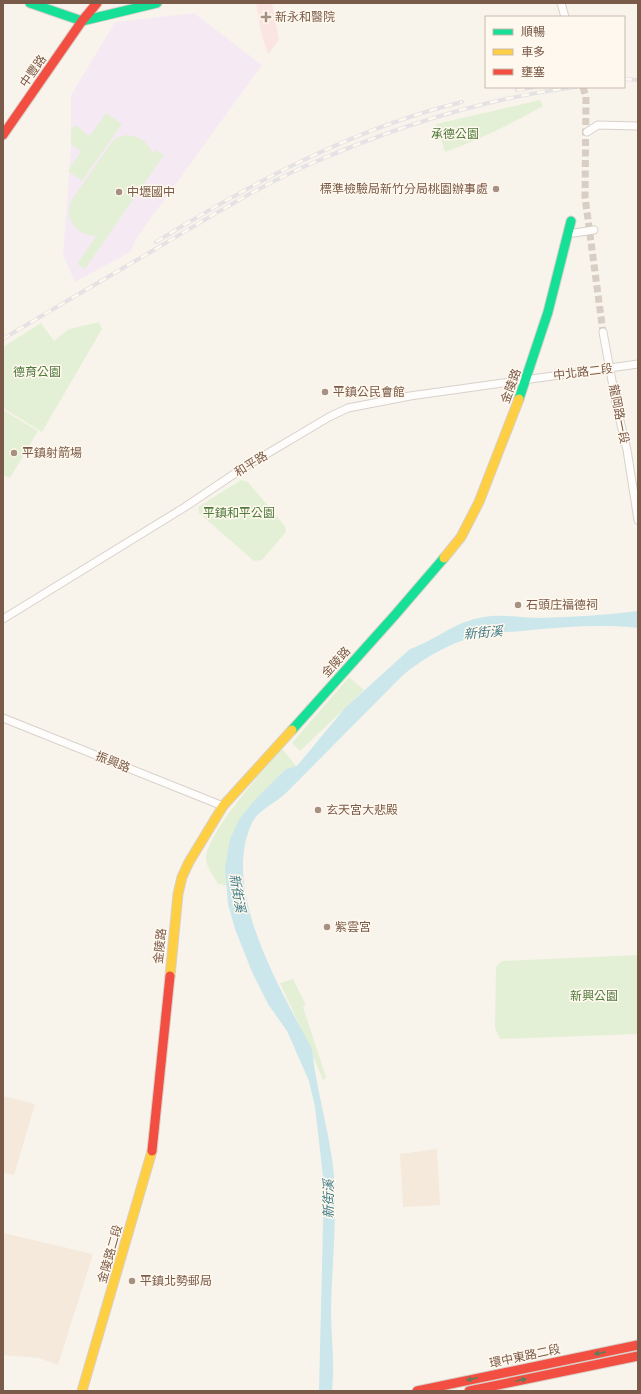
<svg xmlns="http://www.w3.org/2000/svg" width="641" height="1394" viewBox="0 0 641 1394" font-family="Poppins,'Noto Sans TC',sans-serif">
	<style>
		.residential { fill: #f4e9db }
		.education { fill: #f5eaf4 }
		.medical { fill: #fbe5e3 }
		.green { fill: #e4f0d5 }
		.water { fill: #cbe7eb }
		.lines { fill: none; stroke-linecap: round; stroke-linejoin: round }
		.street-tunnel { stroke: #d8cec3; stroke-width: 7; stroke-dasharray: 7 3.5; stroke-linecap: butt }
		.street-casing { stroke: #d7d1ca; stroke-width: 9 }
		.fast-casing { stroke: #d8d0c8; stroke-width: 11 }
		.slow-casing { stroke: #d8d0c8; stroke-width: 11 }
		.jam-casing { stroke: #d8d0c8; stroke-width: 11 }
		.street { stroke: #fefdfc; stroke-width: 7 }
		.fast { stroke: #16e098; stroke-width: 9 }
		.slow { stroke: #ffcf43; stroke-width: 9 }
		.jam { stroke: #f24e42; stroke-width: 9 }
		.rail-casing { stroke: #e5e2e5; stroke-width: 4 }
		.rail { stroke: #fff8ee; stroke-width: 2.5; stroke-dasharray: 8; stroke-linecap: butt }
		.oneway { fill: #617c5c }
		.poi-dot { fill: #a69081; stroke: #fff8ee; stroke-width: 1.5 }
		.labels { text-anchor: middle; stroke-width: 3; stroke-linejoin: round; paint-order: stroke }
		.poi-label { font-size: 12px; fill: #7a5a48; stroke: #fff8ee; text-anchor: start }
		.street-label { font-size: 12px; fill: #7a5a48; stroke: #fff8ee }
		.park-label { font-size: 12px; fill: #4e7a3c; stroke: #fff8ee }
		.water-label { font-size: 13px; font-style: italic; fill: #3c7b87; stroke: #fff8ee }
	</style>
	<rect width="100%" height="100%" fill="#f8f4ec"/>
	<!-- residential -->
	<path class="residential" d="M3,1096L35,1104L14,1175L3,1173Z
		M437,1149L440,1205L403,1207L400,1154Z
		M3,1233L93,1254L58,1365L39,1358L3,1355Z"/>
	<!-- education -->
	<path class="education" d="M194,13L262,65L138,236L130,252L75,282L63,255L71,147V95L115,22Z"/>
	<!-- medical -->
	<path class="medical" d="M256,3H272L279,40L268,54L261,32Z"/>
	<!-- green -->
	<path class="green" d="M540,100L543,106C511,124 480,140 445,152L436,124Z
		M106,113L122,124L82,181L68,171L81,151L71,144V129L75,125L90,136Z
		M126,135C139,136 148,141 153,154L156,150L164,155L85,269L77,264L96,236C76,235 64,220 71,201L111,143L116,138Z
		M99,322L102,329L42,432L3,408V347L41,323L54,341L69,329Z
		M3,410L38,431L10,478L3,475Z
		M241,480L248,482L285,526L286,532L262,560L254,561L199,513L198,507Z
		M349,677L364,690L300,751L292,743Z
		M282,749L297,767L254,805L231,886L218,884C214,877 206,866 206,859C205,835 265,768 282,749Z
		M638,955V1034L500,1039L495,1028L496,967L502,961Z
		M293,979L306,1005L303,1007L326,1077L323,1080L303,1033L280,983Z"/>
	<!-- water -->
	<path class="water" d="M638,611V628C603,624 566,627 531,630C515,632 498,632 482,635C453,641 425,657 403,675C364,714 325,754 286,793C276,803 258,810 252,823C220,890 281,990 312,1049C316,1088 328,1126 333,1166C338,1213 332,1262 331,1309C331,1336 335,1363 332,1391H319L324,1185L315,1107L309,1081L287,1031L268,1004L252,972L235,929L228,904L225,868L230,839L240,818L253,802L286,769L297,766L345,708L410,649C434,641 453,623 479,618C500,613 519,618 540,618C572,617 606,615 638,611Z"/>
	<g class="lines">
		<!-- street-tunnel -->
		<path class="street-tunnel" d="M583,87L586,97L585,197L603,332"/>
		<defs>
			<path id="street" d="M561,3L565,17
				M587,132L598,125L638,126
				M574,233L594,230
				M603,332L617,408L627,450L638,520
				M3,619L185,507L243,468L329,417L348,408L410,396L638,364
				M3,718L223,806"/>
			<path id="fast" d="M30,3L82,21L157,3
				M519,399L548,312L571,221
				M292,730L395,615L444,558"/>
			<path id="slow" d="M444,558L461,537L479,502L519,399
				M170,976L178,894L182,877L189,862L223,806L292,730
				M82,1391L152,1151"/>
			<path id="jam" d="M3,135L82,21L97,3
				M152,1151L170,976
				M417,1391L638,1345
				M469,1391L638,1356"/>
		</defs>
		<!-- street casing -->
		<use href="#street" class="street-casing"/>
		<!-- fast casing -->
		<use href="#fast" class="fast-casing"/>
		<!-- slow casing -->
		<use href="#slow" class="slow-casing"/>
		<!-- jam casing -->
		<use href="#jam" class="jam-casing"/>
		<!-- street -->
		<use href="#street" class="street"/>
		<!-- fast -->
		<use href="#fast" class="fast"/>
		<!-- slow -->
		<use href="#slow" class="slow"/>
		<!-- jam -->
		<use href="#jam" class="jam"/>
		<defs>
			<path id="rail" d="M624,79L638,80
				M517,90L535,87
				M156,242C252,183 352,129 462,102
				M3,339C56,307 110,276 164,244C211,216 258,187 308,165C394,127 482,99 575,87"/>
		</defs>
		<!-- rail casing -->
		<use href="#rail" class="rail-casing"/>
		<!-- rail -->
		<use href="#rail" class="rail"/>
	</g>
	<!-- one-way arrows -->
	<defs><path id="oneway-solid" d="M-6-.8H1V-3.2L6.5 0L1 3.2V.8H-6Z"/></defs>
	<g class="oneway">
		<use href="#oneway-solid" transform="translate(600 1353) rotate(169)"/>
		<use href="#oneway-solid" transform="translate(472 1379) rotate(168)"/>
		<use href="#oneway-solid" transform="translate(521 1380) rotate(-12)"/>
	</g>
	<!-- markers -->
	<g class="poi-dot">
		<path d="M264 11h4v4h4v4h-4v4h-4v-4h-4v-4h4z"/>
		<circle cx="496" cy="189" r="4"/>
		<circle cx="119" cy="192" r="4"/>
		<circle cx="325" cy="392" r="4"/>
		<circle cx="14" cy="453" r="4"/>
		<circle cx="518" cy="605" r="4"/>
		<circle cx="318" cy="810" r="4"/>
		<circle cx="327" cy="927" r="4"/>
		<circle cx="132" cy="1281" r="4"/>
	</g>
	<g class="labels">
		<!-- poi labels -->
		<g class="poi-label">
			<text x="275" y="21">新永和醫院</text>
			<text x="488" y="193" text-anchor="end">標準檢驗局新竹分局桃園辦事處</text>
			<text x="127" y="196">中壢國中</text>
			<text x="333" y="396">平鎮公民會館</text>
			<text x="22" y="457">平鎮射箭場</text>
			<text x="526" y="609">石頭庄福德祠</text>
			<text x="326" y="814">玄天宮大悲殿</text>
			<text x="335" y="931">紫雲宮</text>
			<text x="140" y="1285">平鎮北勢郵局</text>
		</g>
		<!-- street labels -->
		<g class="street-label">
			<text transform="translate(33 71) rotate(-55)" y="4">中豐路</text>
			<text transform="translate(583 372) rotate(-7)" y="4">中北路二段</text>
			<text transform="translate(511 386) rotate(-70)" y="4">金陵路</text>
			<text transform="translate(619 414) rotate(79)" y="4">龍岡路一段</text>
			<text transform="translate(251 464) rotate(-32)" y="4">和平路</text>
			<text transform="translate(336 662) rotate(-48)" y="4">金陵路</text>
			<text transform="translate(113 762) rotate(22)" y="4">振興路</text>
			<text transform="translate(160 946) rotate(-84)" y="4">金陵路</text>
			<text transform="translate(110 1254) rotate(-74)" y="4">金陵路二段</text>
			<text transform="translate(525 1356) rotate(-12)" y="4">環中東路二段</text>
		</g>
		<!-- park labels -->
		<g class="park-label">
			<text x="455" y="138">承德公園</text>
			<text x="37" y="376">德育公園</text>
			<text x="239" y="517">平鎮和平公園</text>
			<text x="594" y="1000">新興公園</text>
		</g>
		<!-- water labels -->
		<g class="water-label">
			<text transform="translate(483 632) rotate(-5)" y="5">新街溪</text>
			<text transform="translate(238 893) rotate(80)" y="5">新街溪</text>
			<text transform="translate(328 1199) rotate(-90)" y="5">新街溪</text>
		</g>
	</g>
	<!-- border -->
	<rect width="641" height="1394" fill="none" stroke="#7a5a48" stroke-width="8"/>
	<!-- legend -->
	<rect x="485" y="16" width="140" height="72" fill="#fff8ee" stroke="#cab9ac"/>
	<rect x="493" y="29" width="20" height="6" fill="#16e098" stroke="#cab9ac"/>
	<text x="521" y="36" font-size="12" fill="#7a5a48">順暢</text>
	<rect x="493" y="49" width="20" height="6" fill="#ffcf43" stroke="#cab9ac"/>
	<text x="521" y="56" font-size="12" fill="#7a5a48">車多</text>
	<rect x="493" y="69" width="20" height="6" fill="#f24e42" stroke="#cab9ac"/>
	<text x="521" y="76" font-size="12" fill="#7a5a48">壅塞</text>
</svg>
